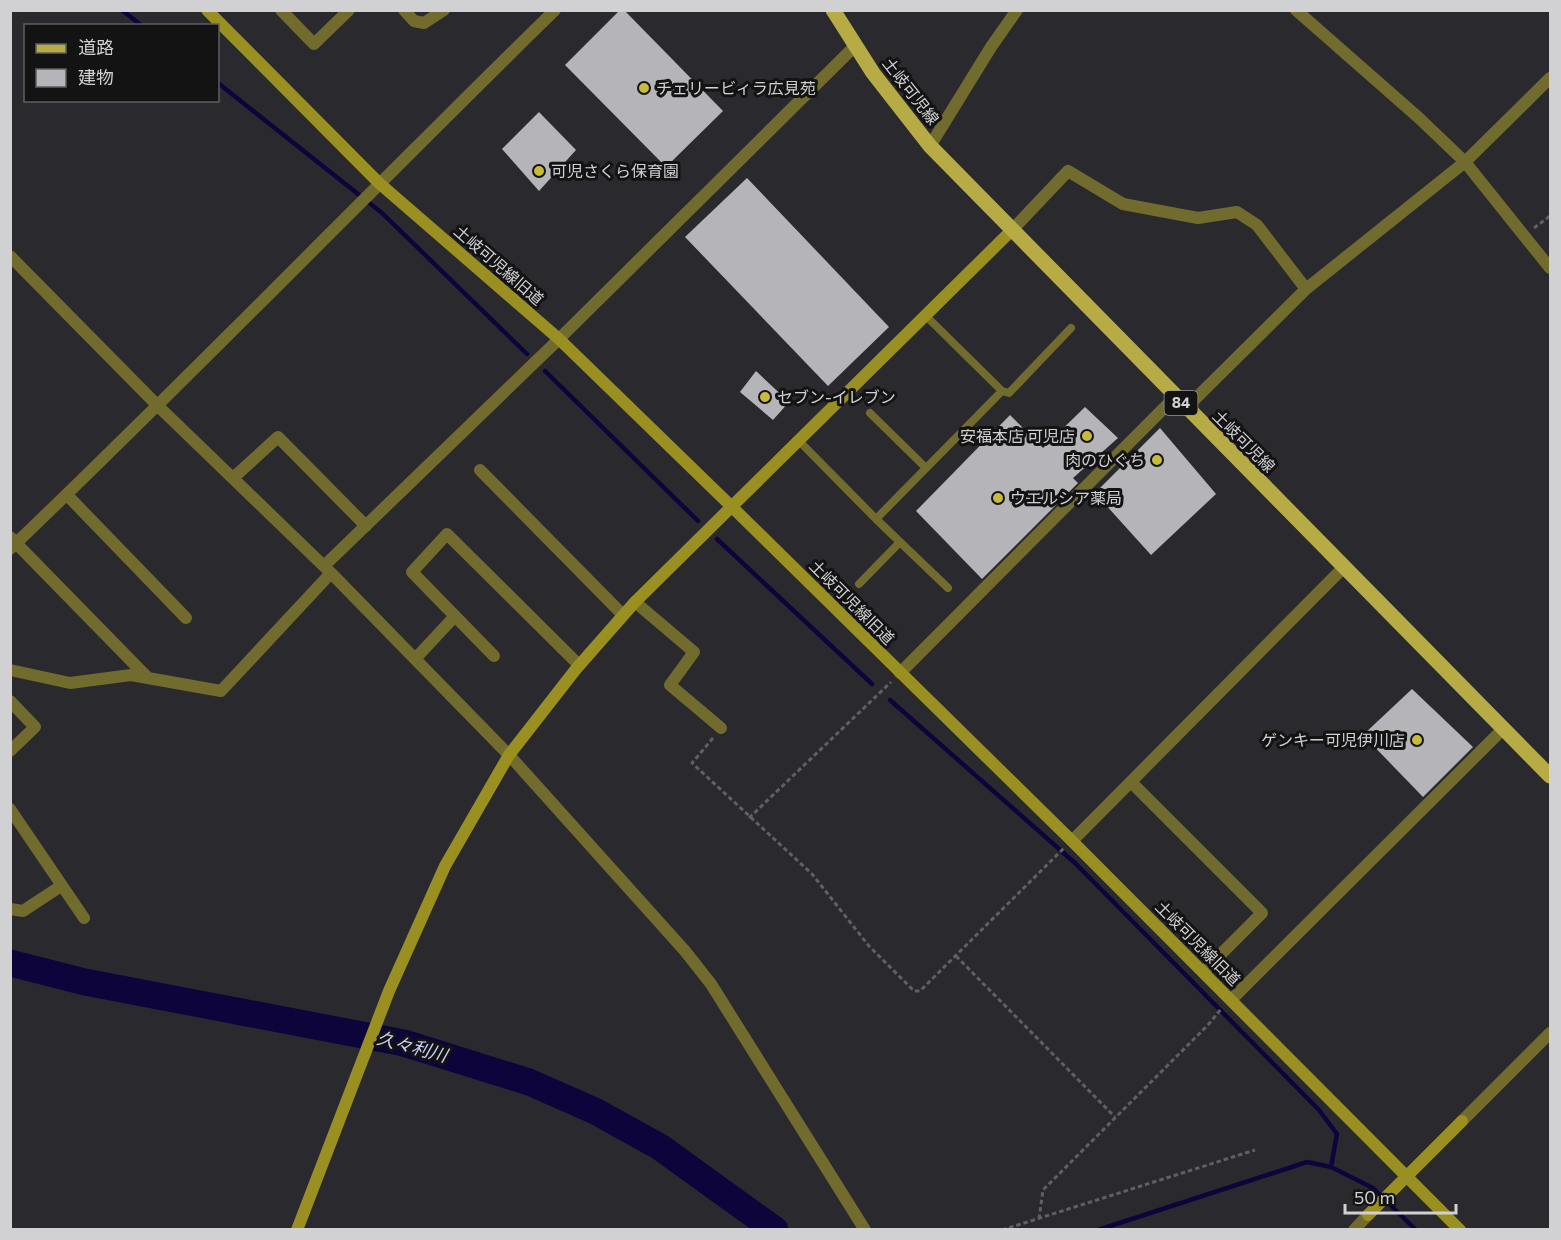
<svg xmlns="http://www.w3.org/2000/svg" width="1561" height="1240" viewBox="0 0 1561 1240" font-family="Commissioner,'Noto Sans JP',sans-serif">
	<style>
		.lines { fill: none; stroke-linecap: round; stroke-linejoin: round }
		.stream { stroke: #0e043c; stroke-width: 4.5 }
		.river { stroke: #0e043c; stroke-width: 27 }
		.building { fill: #b4b4b9 }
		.path { stroke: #606064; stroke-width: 3; stroke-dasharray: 4.5 3; stroke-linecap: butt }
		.lane { stroke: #726b2e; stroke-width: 8 }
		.street { stroke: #726b2e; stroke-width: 12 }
		.secondary { stroke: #9a8f21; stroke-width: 12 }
		.primary { stroke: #b6ab44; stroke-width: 15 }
		.poi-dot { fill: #c8bb3b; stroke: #131314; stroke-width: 2 }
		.labels { text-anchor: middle; stroke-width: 6; stroke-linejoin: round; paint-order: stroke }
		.shield { fill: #131314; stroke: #98989a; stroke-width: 1.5 }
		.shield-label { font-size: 15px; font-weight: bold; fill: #d1d1d4 }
		.poi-label { font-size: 16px; fill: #d1d1d4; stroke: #131314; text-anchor: start }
		.street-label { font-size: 16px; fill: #d1d1d4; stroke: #131314 }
		.water-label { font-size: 18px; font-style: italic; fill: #cad0fc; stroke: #131314 }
	</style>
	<rect width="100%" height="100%" fill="#2a2a2e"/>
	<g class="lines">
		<!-- stream -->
		<path class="stream" d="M122,10L142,26
			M218,83L382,213L527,354
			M545,371L698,521
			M717,539L872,684
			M890,700L1075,863L1319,1110L1337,1134L1331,1167L1373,1188L1416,1230
			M1098,1230L1307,1162L1331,1167"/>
		<!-- river -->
		<path class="river" d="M10,963L85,982L404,1043L529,1082L595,1111L660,1147L775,1230"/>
	</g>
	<!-- building -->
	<path class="building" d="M620,10H624L723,111L666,167L565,65Z
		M539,112L576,150L539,191L502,149Z
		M747,178L889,327L828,386L685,237Z
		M756,371L789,402L773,420L740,392Z
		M1085,407L1118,438L1073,478L1078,483L982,579L916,511L1010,415L1043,448Z
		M1160,428L1216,494L1151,555L1095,493Z
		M1412,689L1473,747L1423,797L1363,735Z"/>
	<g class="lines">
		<!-- path -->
		<path class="path" d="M1534,228L1550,216
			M713,738L692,763L812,874L869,946L914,991H920L1064,848
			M749,818L891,682
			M956,956L1115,1117
			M1039,1219L1043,1190L1208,1025L1221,1009
			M1002,1230L1255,1150"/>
		<!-- lane -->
		<path class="lane" d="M925,315L1002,391L1009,393L1071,328
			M870,413L926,468
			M798,440L876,519L1002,391
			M876,519L948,588
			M859,584L900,542"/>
		<!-- street -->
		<path class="street" d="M281,10L314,44L349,10
			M404,10L414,21L424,23L444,10
			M1296,10L1419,118L1465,162L1550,268
			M930,146L991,47L1017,10
			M1012,230L1068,171L1123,204L1198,218L1237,212L1257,225L1306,289
			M10,256L159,407L331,573L509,755L685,951L711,984L865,1230
			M1186,408L1306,289L1465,162L1550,78
			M480,470L623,615
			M233,478L278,437L366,526
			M67,495L186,618
			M10,537L147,677
			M10,549C195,372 372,189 555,10
			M324,566L559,339L855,46
			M635,602L694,652L670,685L721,728
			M494,656L412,572L447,534L579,665
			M415,659L455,616
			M10,670L70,683L131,675L221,691L331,573
			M900,673L1175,397
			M10,701L35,727L10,751
			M1131,782L1262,913L1203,972
			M10,809L84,918
			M1072,841L1344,567
			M10,909L23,911L61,886
			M1231,1000L1503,729
			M1462,1121L1550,1033
			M1354,1230L1368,1215"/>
		<!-- secondary -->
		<path class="secondary" d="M207,10L379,183L559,339L731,506L1072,841L1460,1230
			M1368,1215L1462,1121
			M297,1230L389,991L445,866L509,755L576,669L635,602L1012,230"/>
		<!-- primary -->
		<path class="primary" d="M833,10L873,73L930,146L1550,776"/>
	</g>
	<!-- markers -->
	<g class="poi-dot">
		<circle cx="644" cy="88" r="6"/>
		<circle cx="539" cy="171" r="6"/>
		<circle cx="765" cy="397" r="6"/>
		<circle cx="1087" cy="436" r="6"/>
		<circle cx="1157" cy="460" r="6"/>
		<circle cx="998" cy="498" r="6"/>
		<circle cx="1417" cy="740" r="6"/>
	</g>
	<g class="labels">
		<!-- shield labels -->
		<rect class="shield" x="1164.5" y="391" width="33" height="24" rx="4.5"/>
		<g class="shield-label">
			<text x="1181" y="408">84</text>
		</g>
		<!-- poi labels -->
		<g class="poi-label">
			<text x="656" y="94">チェリービィラ広見苑</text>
			<text x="551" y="177">可児さくら保育園</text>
			<text x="777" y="403">セブン-イレブン</text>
			<text x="1075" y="442" text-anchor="end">安福本店 可児店</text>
			<text x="1145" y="466" text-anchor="end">肉のひぐち</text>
			<text x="1010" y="504">ウエルシア薬局</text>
			<text x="1405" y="746" text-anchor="end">ゲンキー可児伊川店</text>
		</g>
		<!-- street labels -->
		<g class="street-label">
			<text transform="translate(911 91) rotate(52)" y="6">土岐可児線</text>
			<text transform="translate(499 265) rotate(41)" y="6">土岐可児線旧道</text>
			<text transform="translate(1244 441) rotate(45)" y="6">土岐可児線</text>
			<text transform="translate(852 602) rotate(45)" y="6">土岐可児線旧道</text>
			<text transform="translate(1198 943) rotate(45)" y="6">土岐可児線旧道</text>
		</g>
		<!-- water labels -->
		<g class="water-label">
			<text transform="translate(412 1047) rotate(15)" y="6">久々利川</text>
		</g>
	</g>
	<!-- border -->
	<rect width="1561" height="1240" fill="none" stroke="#d1d1d4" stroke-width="24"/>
	<!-- legend -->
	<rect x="24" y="24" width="195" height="78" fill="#131314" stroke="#5f5f61" stroke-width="1.5"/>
	<rect x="36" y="44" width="30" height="9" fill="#b6ab44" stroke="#5f5f61" stroke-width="1.5"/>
	<text x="78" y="54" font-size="18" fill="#d1d1d4">道路</text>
	<rect x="36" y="69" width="30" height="18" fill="#b4b4b9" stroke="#5f5f61" stroke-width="1.5"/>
	<text x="78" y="84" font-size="18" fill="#d1d1d4">建物</text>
	<!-- scale -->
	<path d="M1345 1204v9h111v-9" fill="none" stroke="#d1d1d4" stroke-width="3"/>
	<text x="1354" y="1204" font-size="18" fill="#d1d1d4" stroke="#131314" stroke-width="4.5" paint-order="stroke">50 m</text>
</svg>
